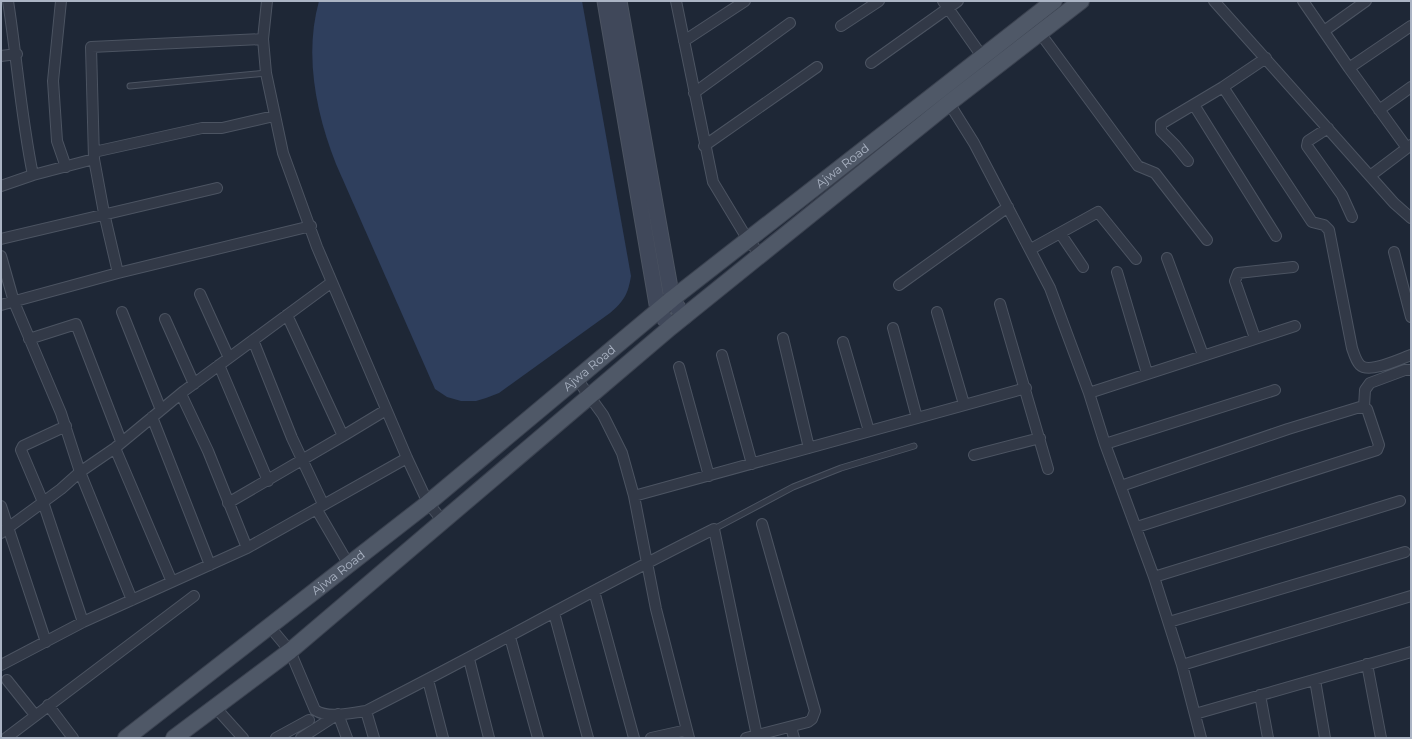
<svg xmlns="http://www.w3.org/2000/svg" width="1412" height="739" viewBox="0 0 1412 739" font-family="Montserrat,sans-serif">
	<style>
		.water { fill: #2f3f5d }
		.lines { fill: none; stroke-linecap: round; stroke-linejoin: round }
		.lane-casing { stroke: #4c5462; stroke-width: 7 }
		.street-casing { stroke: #4c5462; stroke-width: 12 }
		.secondary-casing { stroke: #4c5462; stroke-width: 17 }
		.primary-casing { stroke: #3b4250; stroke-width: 18 }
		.lane { stroke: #323947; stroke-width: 5 }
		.street { stroke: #323947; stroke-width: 10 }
		.secondary { stroke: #40485a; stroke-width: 15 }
		.primary { stroke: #4f5867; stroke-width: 16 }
		.labels { text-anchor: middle; stroke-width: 3; stroke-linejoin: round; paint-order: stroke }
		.street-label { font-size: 12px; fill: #abb4c4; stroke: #181f2b }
	</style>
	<rect width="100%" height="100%" fill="#1e2736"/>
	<!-- water -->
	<path class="water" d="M319,1H582L631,276C628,294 624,301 610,313L499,393L486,398L476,401H461L447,397L435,389L336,164C316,113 304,55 319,1Z"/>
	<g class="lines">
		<defs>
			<path id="lane" d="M130,86L266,73
				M714,529L793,487L841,468L914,446"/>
			<path id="street" d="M8,1C17,59 21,117 33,175
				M61,1L53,81L57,141L66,167
				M267,1L263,39L266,73L283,153L317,247L407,458L428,503L442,520
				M676,1L713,182L748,240L761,255
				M943,1L986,62
				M1214,1L1394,203L1411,218
				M1303,1L1349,68L1407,148
				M841,26L879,1
				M1324,31L1366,1
				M1040,33L1138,166L1155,173L1207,240
				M684,41L745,1
				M1,56L17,54
				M871,63L958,1
				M1349,68L1411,26
				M1223,87L1312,222L1324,225L1329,230L1352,348C1354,354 1356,361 1360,365C1369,374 1400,359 1411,355
				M694,93L790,23
				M949,103L974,143L1050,288L1089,393L1105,444L1154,577L1182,665L1201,738
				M1194,105L1276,236
				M1379,110L1411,87
				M1328,128L1308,141L1307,146L1342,195L1352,217
				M704,146L817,67
				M94,152L202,128H222L274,116
				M94,159L91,47L263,39
				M1188,161L1175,145L1161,131V124L1223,87L1266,58
				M1370,176L1411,145
				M1,186L33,175L94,159L104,213L118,273
				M1060,233L1083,267
				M1,239L217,188
				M1031,249L1098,212L1136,259
				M1394,252L1411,317
				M1,256L14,302L61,413L80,472L132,600
				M1167,258L1203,355
				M1117,272L1147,373
				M899,285L1008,207
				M200,294L229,358
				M1000,304L1048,469
				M1,305L118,273L311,226
				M122,312L161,410
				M937,312L964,404
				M165,319L194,384
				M893,328L917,418
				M783,338L809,448
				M1255,338L1235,281L1238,273L1293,267
				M29,339L76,324L121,441
				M253,340L292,438L323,504
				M843,342L869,431
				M722,355L752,464
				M219,365L268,481
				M679,367L709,476
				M577,379L603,415L622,453L634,496L656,609L689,738
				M1089,393L1295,326
				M181,394L208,451L247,548
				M1364,407L1365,390L1370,383L1405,370H1411
				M152,417L210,565
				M66,426L23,446L21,450L43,502L83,622
				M343,436L386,410
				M1105,444L1275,390
				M115,448L172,582
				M974,455L1040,438
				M1121,486L1288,429L1360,407L1367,409L1379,445L1377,450L1137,527
				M634,496L1026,388
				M228,503L343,436L287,315
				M1,506L46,642
				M317,510L349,565
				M1,533L61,489L80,472L115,448L184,391L332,282
				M1154,577L1400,501
				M594,591L634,738
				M554,613L588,738
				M1169,622L1405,552
				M270,627L290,651L315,710C328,719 350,713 366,711L374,738
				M510,637L538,738
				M469,659L489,738
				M1367,664L1381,738
				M1,665L83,622L247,548L407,458
				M1182,665L1411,596
				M7,680L35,715
				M428,680L443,738
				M1315,680L1325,738
				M1260,695L1268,738
				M48,705L73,738
				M215,707L243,738
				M366,711C483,652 597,587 714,529L757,736
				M1195,714L1411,652
				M791,727L794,738
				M6,738L194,596
				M276,738L309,720
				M301,738L338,714L347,738
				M651,738L687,730
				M746,738L808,722L812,719L815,711L762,524"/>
			<path id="secondary" d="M605,1L658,310L671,327
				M619,1L672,299L684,317"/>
			<g id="primary">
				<path id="s1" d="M126,738L428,503L672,299L1054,1"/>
				<path d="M174,738L290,651L671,327L949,103L1081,1"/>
			</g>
		</defs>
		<!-- lane casing -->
		<use href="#lane" class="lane-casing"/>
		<!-- street casing -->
		<use href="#street" class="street-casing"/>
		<!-- secondary casing -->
		<use href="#secondary" class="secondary-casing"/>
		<!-- primary casing -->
		<use href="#primary" class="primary-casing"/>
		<!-- lane -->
		<use href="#lane" class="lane"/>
		<!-- street -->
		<use href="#street" class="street"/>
		<!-- secondary -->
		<use href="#secondary" class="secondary"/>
		<!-- primary -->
		<use href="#primary" class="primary"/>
	</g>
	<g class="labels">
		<!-- street labels -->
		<g class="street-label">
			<text dy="4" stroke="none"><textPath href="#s1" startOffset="917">Ajwa Road</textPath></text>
			<text dy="4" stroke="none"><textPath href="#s1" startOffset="593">Ajwa Road</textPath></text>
			<text dy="4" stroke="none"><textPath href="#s1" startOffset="269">Ajwa Road</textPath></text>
		</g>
	</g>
	<!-- border -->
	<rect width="1412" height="739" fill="none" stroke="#abb4c4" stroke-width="4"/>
</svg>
